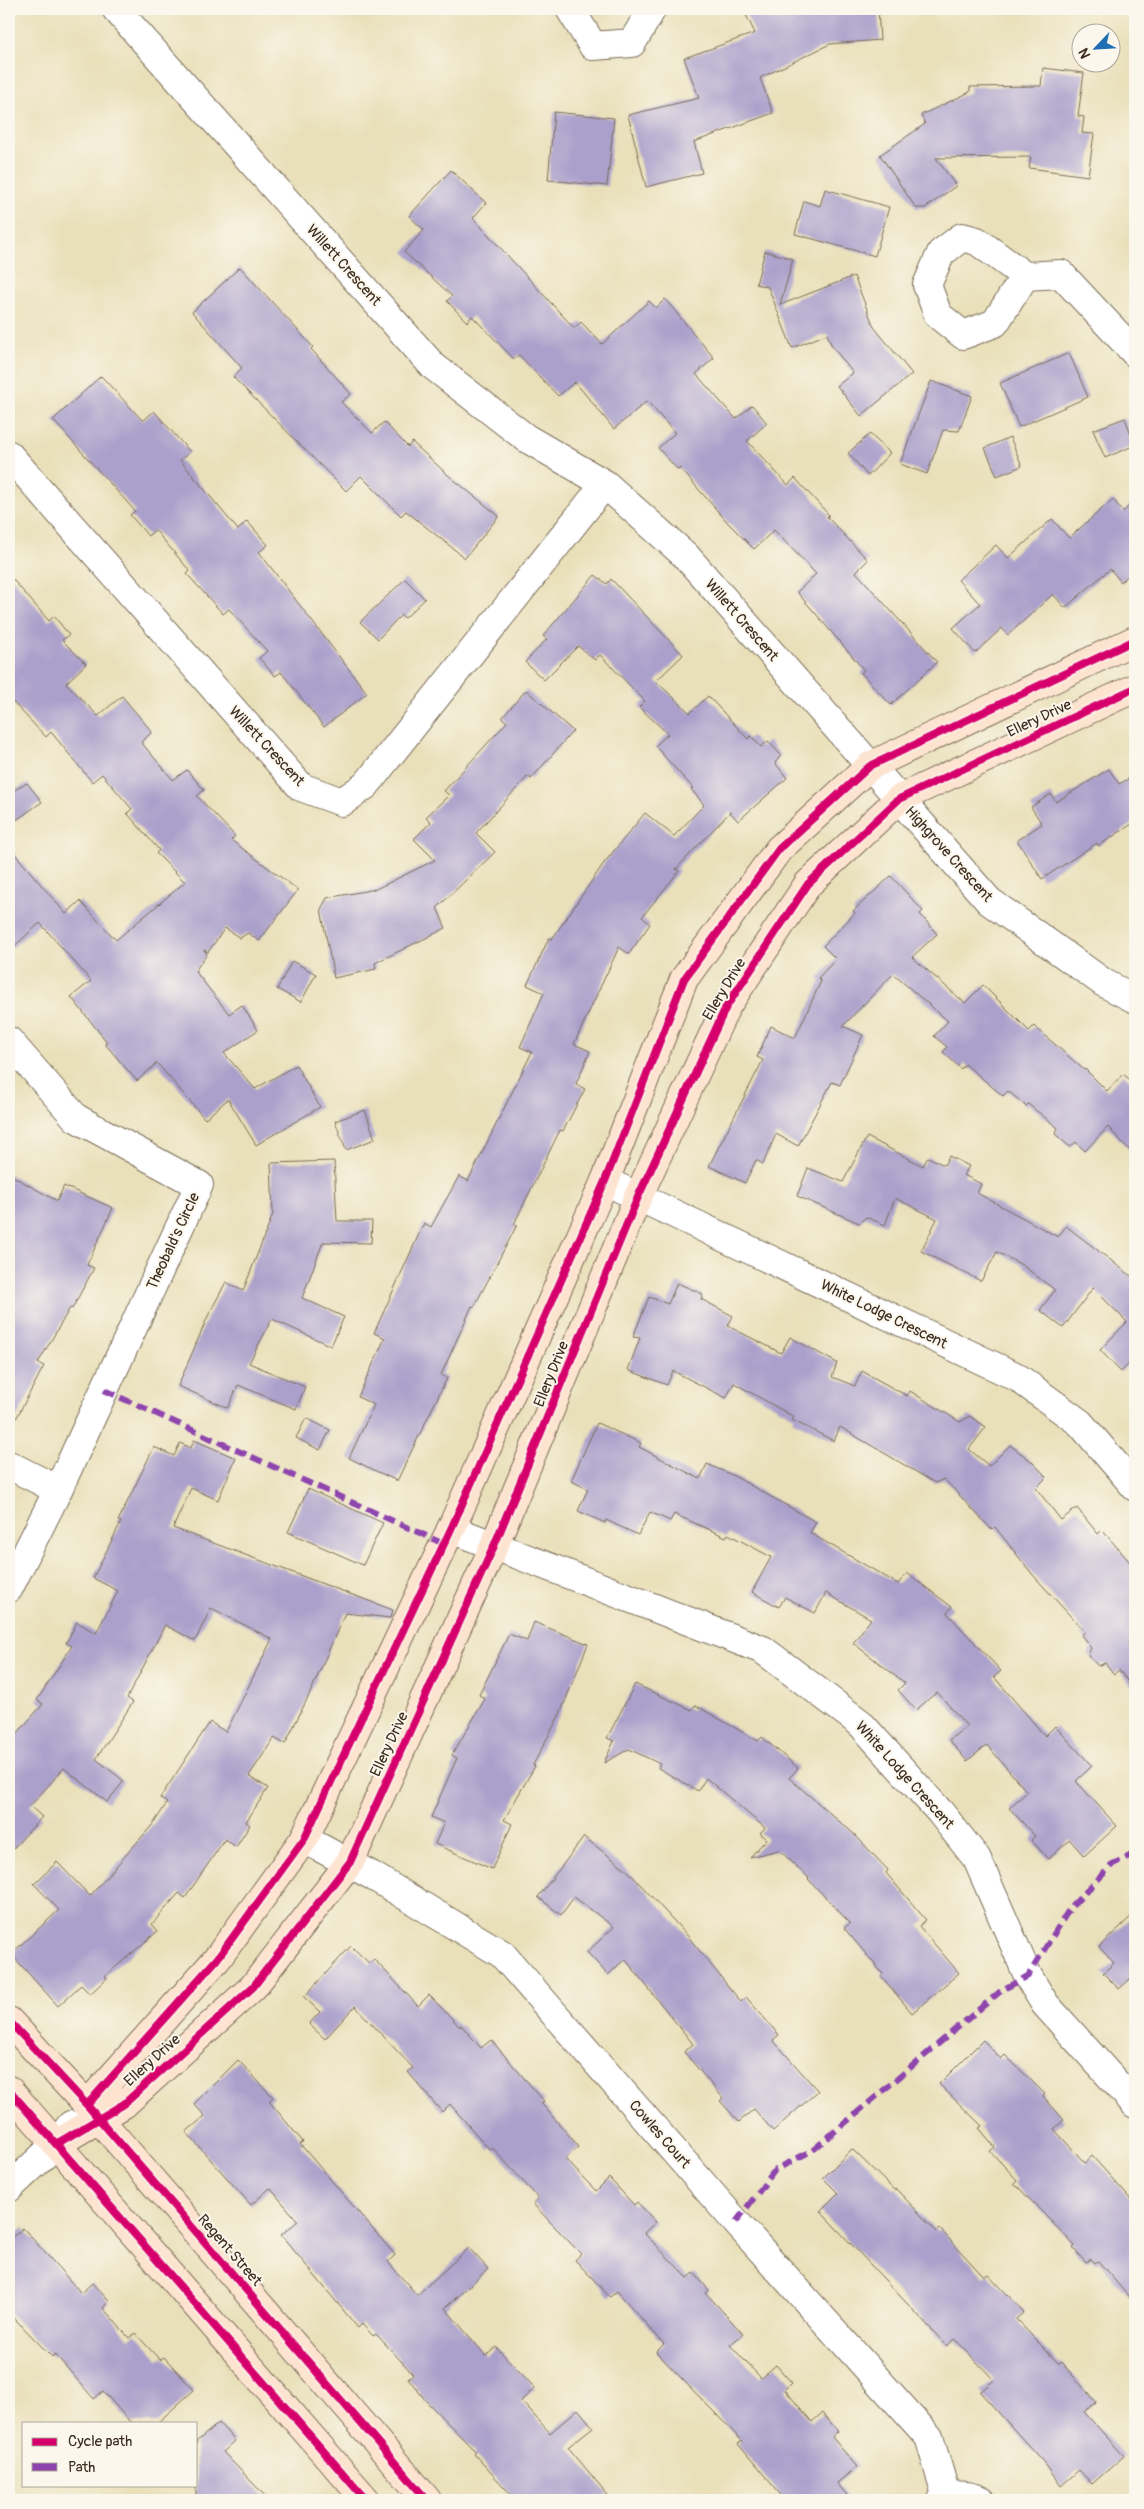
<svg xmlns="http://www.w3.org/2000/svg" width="1144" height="2509" viewBox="0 0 1144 2509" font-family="Pangolin,sans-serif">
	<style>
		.building { fill: #aba0cb }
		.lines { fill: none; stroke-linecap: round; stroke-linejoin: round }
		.street-casing { stroke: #786a55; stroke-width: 30 }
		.secondary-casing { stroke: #786a55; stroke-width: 30 }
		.street { stroke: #fff; stroke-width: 28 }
		.secondary { stroke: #fde4d1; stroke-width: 28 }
		.quiet { stroke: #8e44ad; stroke-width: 6; stroke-dasharray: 12 6; stroke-linecap: butt }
		.cycleway-casing { stroke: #fbf7ec; stroke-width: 11 }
		.cycleway { stroke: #d6006c; stroke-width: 8 }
		.labels { text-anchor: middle; stroke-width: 4; stroke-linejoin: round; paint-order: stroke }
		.street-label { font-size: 15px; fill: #3b2a1e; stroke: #fbf7ec }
	</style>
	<rect width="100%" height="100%" fill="#fbf7ec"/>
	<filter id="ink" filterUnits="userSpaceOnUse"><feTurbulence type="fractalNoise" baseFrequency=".02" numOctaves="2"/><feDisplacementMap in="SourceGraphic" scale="10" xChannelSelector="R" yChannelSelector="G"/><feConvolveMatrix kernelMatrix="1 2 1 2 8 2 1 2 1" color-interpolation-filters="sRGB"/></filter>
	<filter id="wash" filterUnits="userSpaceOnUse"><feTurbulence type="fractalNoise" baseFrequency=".0096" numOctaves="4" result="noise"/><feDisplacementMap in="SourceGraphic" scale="20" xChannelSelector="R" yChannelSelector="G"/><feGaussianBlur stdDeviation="1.12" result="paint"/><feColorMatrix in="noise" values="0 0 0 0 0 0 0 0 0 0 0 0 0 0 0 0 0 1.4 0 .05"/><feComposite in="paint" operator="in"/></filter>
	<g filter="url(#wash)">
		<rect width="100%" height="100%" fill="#e9e0ba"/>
		<g id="blocks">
			<!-- building -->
			<path class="building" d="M743,9H878L880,40L830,44L760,78L773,113L694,142L702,173L646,187L628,115L699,98L684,58L755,33Z
				M1043,68L1084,73L1078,116L1084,117L1082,133L1094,134L1088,176L1029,168L1031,157L936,158L956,186L925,208H916L880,155L925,124L921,115L970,92V87L1041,86Z
				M554,112L614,118L607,186L548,180Z
				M451,170L486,203L473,218L574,328L581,322L602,344L649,301L656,308L665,299L714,358L696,374L736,419L752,405L767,423L747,441L788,485L795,478L829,515L827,517L868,560L856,572L937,662L891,705L861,673L864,670L797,592L816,574L774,530L754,549L729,524L680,468L678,470L658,448L675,433L647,401L614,429L575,382L558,396L519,355L514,359L472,316L467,322L447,301L452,296L404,252L424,230L409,216Z
				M825,189L889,207L875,256L795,234L804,201L820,206Z
				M765,251L793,259L780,305L854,276L874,327L912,374L861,416L837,386L853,373L832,346L827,334L792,348L768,287L756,284Z
				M240,267L313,347L311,349L351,394L341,402L372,433L384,422L408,447L412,442L448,475L499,516L465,558L406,511L401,516L361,476L346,491L233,377L242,368L192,312Z
				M1069,353L1088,397L1019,427L1000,383Z
				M101,376L143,421L154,411L190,452L180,460L238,530L247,521L268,545L259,552L367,693L324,727L281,672L275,676L259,658L267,651L229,609L223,614L187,574L190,571L155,530L148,536L130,515L135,511L53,420Z
				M931,381L972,396L959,431L943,430L927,474L900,464Z
				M1125,418L1135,445L1105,458L1093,430Z
				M870,434L890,453L868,476L848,453Z
				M1010,437L1022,466L997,476L985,448Z
				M1113,499L1123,512L1135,500V569L1121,582L1110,569L1065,608L1053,594L1008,635L1002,628L975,653L953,628L980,604L958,580L996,545L1008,558L1052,519L1069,538Z
				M9,575L49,621L54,616L69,635L62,640L86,664L66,683L98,716L122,696L152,732L141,742L173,780L187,770L204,790L197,796L235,836L231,840L298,890L259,941L248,933L240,938L225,928L208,952L204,950L207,954L195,971L229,1014L242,1005L258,1030L224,1053L255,1089L296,1065L320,1107L256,1145L228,1099L205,1119L157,1063L137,1081L105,1044L107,1042L71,997L91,981L40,923L9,951V847L66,914L80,901L116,940L185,882L156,853L159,850L127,813L132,809L102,774L92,782L51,732L46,737L9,698Z
				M595,575L607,584L611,579L683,655L656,681L690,713L708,696L748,739L751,736L761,747L768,741L781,755L775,763L787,778L738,821L730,812L676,869L679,871L642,917L650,924L629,954L619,947L574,1044L590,1051L576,1084L585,1089L563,1131L560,1130L514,1224L517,1225L474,1307L472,1306L441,1375L447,1378L397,1481L349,1458L374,1405L358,1397L385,1338L374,1333L424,1223L431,1227L459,1176L468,1181L532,1052L520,1047L544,993L527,985L549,938L552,939L604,863L645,813L674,836L704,805L691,789L693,788L655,746L668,734L639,707L645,701L600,655L595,660L578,646L544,680L525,662L547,639L543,636Z
				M405,579L425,599L405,618L401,615L378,639L360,622Z
				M526,690L573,731L531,779L528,776L476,833L495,852L437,908L446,928L375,963L376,969L334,978L321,909L327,898L376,889L435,860L414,839L431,822L426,817L449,795L444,791L507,722L502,718Z
				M1109,769L1119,784L1135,775V822L1098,846L1097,843L1042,879L1017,840L1042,824L1031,807L1051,794L1056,802Z
				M27,783L42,802L9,825V793Z
				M891,876L923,911L920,914L937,934L912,957L965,1003L983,985L1029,1031L1034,1026L1084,1070L1085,1069L1107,1091L1123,1074L1135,1084V1156L1108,1127L1085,1151L1076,1142L1070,1147L1055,1134L1058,1128L1028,1104L1026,1106L1008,1091L1003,1096L965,1064L961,1069L943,1052L947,1047L934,1036L948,1021L893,974L843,1026L863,1035L840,1085L832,1082L798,1146L776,1134L763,1164L756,1160L745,1183L709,1166L763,1060L757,1057L771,1026L795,1038L821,981L818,978L836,959L823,946L855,913L853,911Z
				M292,961L316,974L301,1002L277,989Z
				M365,1110L375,1139L346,1150L335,1121Z
				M867,1137L923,1166L928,1157L944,1165L949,1156L969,1166L964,1175L981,1184L977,1193L1058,1237L1066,1226L1135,1279V1357L1121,1372L1100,1350L1127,1322L1093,1288L1063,1328L1040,1310L1055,1290L1022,1265L997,1252L981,1281L921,1251L937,1219L895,1198L885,1225L866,1217L859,1223L797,1196L808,1168L843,1182Z
				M334,1161L337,1221H372L371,1243L323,1242L302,1298L344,1317L331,1346L272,1319L249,1363L305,1387L296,1409L238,1385L228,1408L178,1386L208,1316L226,1282L243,1291L273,1214L271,1163Z
				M9,1174L57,1201L64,1186L113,1208L87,1265L94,1268L72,1309L70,1308L38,1363L44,1366L9,1432Z
				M677,1283L703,1294L701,1299L733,1316L728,1326L781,1353L790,1337L837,1363L832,1377L855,1386L862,1371L907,1396L910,1391L960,1422L970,1416L986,1427L969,1449L989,1466L1010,1445L1030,1460L1047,1477L1036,1488L1061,1520L1077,1508L1098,1534L1102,1530L1135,1568V1690L1119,1670L1114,1674L1105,1663L1098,1666L1088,1655L1091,1648L1081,1635L1085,1632L1033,1575L995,1527L992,1530L944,1479L935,1483L840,1427L834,1441L792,1420L794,1417L734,1383L726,1398L673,1371L667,1385L628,1370L640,1338L633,1337L649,1297L668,1304Z
				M306,1418L330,1430L320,1450L296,1438Z
				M597,1423L641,1443L639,1447L700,1479L707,1464L734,1476L816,1522L810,1533L898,1584L907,1573L952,1607L947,1613L1001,1671L994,1677L1045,1736L1055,1726L1092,1766L1076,1781L1117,1826L1084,1856L1070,1840L1048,1859L1031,1840L1035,1836L1009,1808L1027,1792L987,1745L967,1761L949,1740L967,1726L937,1692L916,1710L898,1690L905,1683L853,1643L871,1619L826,1593L815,1613L785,1597L779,1607L752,1592L771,1557L728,1534L726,1537L674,1514L670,1521L650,1512L638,1535L606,1520L605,1523L578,1511L588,1489L571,1481Z
				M194,1440L236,1458L218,1500L191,1488L173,1528L393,1610L391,1618L345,1613L312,1689L285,1744L274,1738L249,1776L268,1788L246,1822L250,1825L236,1847L225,1839L185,1898L179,1893L152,1924L158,1931L105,1976L107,1978L90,1994L81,1985L58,2006L11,1954L59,1910L34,1884L57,1862L90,1896L154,1823L167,1803L160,1798L210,1722L226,1732L272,1639L211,1608L195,1641L165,1625L127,1698L133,1702L96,1759L124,1781L107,1802L64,1768L30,1806L42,1817L9,1853V1743L43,1704L37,1700L72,1646L66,1643L77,1622L96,1633L118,1591L93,1578L121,1522L118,1521L154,1447L174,1456L180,1443L191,1448Z
				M308,1489L383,1523L363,1565L288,1532Z
				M534,1622L588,1644L560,1714L533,1765L535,1766L504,1820L512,1824L492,1869L435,1844L444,1823L431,1817L457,1758L452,1755L485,1699L479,1695L509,1634L527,1641Z
				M635,1684L692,1710L695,1705L758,1741L762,1737L798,1768L789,1778L854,1834L888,1870L886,1873L926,1920L919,1926L959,1973L912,2013L881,1976L883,1974L844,1928L850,1923L808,1879L809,1878L779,1850L750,1857L767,1839L760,1833L765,1828L706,1778L698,1791L658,1768L660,1764L629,1749L604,1763L614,1741L607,1738Z
				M584,1837L627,1870L686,1934L741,2002L746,1997L779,2035L773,2040L818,2091L773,2131L754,2109L739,2122L720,2101L723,2098L684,2052L693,2044L625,1959L608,1975L587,1952L614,1927L574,1897L561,1915L538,1897Z
				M1135,1913V1984L1130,1979L1119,1989L1103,1973L1114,1963L1099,1947Z
				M351,1946L370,1964L374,1959L418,2006L429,1995L460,2027L461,2025L481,2048L491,2040L544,2101L541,2103L579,2147L565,2159L596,2191L609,2178L634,2205L637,2202L656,2222L644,2233L688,2278L694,2273L709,2290L706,2293L743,2334L730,2345L761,2378L776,2365L792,2383L785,2390L812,2422L822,2413L838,2431L832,2437L857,2467L837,2483L851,2500H785L738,2444L742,2441L656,2352L664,2344L617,2291L610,2297L575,2260L581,2254L533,2204L538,2198L492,2147L489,2149L450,2104L442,2112L408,2072L413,2068L355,2006L325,2039L309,2024L320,2012L304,1997Z
				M983,2040L1001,2059L1005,2055L1045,2094L1043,2096L1064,2120L1054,2129L1085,2163L1092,2156L1135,2204V2304L1098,2261L1095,2263L1091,2259L1086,2263L1073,2248L1075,2246L1014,2183L1017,2180L990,2151L995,2147L979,2128L982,2126L939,2084Z
				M238,2060L273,2097L269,2101L303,2142L300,2144L395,2255L388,2262L417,2295L469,2248L488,2269L445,2308L486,2356L496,2347L535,2388L521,2401L550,2433L578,2409L593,2427L568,2447L612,2500H516L474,2454L476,2452L426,2401L408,2378L413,2374L376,2334L373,2336L362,2324L358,2328L281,2235L298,2221L270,2188L251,2205L186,2132L205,2116L194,2104Z
				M852,2149L894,2190L896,2189L937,2232L940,2229L984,2277L988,2274L1024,2312L1016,2319L1059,2364L1061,2362L1096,2402L1084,2412L1124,2456L1092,2484L1079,2470L1061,2486L1045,2464L980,2392L994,2380L955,2339L947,2346L820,2211L838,2193L823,2178Z
				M23,2228L81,2293L92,2283L109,2301L103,2308L129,2338L135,2333L160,2360L164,2357L194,2390L157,2423H131L103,2391L94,2399L55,2354L52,2357L9,2313V2240Z
				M219,2423L235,2441L223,2452L269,2500H196V2442Z"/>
		</g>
	</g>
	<g filter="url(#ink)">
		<use href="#blocks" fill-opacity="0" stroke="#786a55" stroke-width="1"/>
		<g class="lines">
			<defs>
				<path id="street" d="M116,9L433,366L526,438L605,484L686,556L989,901L1104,983L1135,999
					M570,9L593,46L632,43L652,9
					M1025,276L995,323L963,335L938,315L927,285L941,253L962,237L977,241L1025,276L1061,274L1135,353
					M9,455L301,787L342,802L366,785L605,484
					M9,1041L76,1118L199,1185L58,1490L9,1588
					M605,1181L1017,1377L1080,1423L1135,1487
					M9,1465L58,1490
					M451,1529L763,1650L860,1723L940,1812L977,1859L1028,1976L1045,2004L1135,2104
					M304,1839L371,1875L502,1954L736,2222L929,2437L947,2498
					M9,2188L56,2144L71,2125
					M942,2500C954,2493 969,2495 981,2500"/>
				<path id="secondary" d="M9,2021L87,2105L427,2500
					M9,2090L366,2500
					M87,2105L217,1959L304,1839L451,1529L605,1181L684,979L779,849L870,766L1135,640
					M56,2144L124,2104L253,1987L350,1862L494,1546L638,1197L726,1007L808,884L899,799L1135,688"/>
			</defs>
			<!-- street casing -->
			<use href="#street" class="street-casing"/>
			<!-- secondary casing -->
			<use href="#secondary" class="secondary-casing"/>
			<!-- street -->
			<use href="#street" class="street"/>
			<!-- secondary -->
			<use href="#secondary" class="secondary"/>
			<!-- quiet -->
			<path class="quiet" d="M104,1390L444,1544
				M736,2222L775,2170L813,2150L1002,1990L1028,1976L1070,1908L1113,1864L1135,1853"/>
			<defs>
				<path id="cycleway" d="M9,2021L87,2105L427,2500
					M9,2090L366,2500
					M87,2105L217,1959L304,1839L451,1529L605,1181L684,979L779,849L870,766L1135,640
					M56,2144L124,2104L253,1987L350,1862L494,1546L638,1197L726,1007L808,884L899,799L1135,688"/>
			</defs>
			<!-- cycleway casing -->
			<use href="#cycleway" class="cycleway-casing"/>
			<!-- cycleway -->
			<use href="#cycleway" class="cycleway"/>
		</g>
	</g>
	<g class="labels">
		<!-- street labels -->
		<g class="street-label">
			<text transform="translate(344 265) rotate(48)" y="5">Willett Crescent</text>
			<text transform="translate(742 620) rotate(49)" y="5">Willett Crescent</text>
			<text transform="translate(1039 718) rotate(-25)" y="5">Ellery Drive</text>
			<text transform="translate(267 746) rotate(47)" y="5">Willett Crescent</text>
			<text transform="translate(949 854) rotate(48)" y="5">Highgrove Crescent</text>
			<text transform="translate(724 989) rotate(-59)" y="5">Ellery Drive</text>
			<text transform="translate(173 1241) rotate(-65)" y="5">Theobald's Circle</text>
			<text transform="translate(884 1314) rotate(26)" y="5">White Lodge Crescent</text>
			<text transform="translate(551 1374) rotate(-68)" y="5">Ellery Drive</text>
			<text transform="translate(389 1744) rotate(-65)" y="5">Ellery Drive</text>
			<text transform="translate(905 1775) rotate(48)" y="5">White Lodge Crescent</text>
			<text transform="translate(152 2060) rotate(-42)" y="5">Ellery Drive</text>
			<text transform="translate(660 2134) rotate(49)" y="5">Cowles Court</text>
			<text transform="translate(230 2250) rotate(49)" y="5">Regent Street</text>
		</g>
	</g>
	<!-- margin -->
	<rect width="1144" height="2509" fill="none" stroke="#fbf7ec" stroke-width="30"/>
	<!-- legend -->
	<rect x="22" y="2422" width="175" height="65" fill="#fbf7ec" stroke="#aea59a"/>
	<rect x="32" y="2438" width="25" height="8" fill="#d6006c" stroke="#aea59a"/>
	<text x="68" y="2446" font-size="15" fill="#3b2a1e">Cycle path</text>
	<rect x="32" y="2463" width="25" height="8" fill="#8e44ad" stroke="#aea59a"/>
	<text x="68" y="2472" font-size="15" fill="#3b2a1e">Path</text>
	<!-- north arrow -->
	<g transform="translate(1096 48) rotate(245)"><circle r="24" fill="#fbf7ec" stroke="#aea59a"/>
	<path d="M0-4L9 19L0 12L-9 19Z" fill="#1f6fb2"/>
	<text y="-8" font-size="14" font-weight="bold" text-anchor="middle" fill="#3b2a1e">N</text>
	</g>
</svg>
